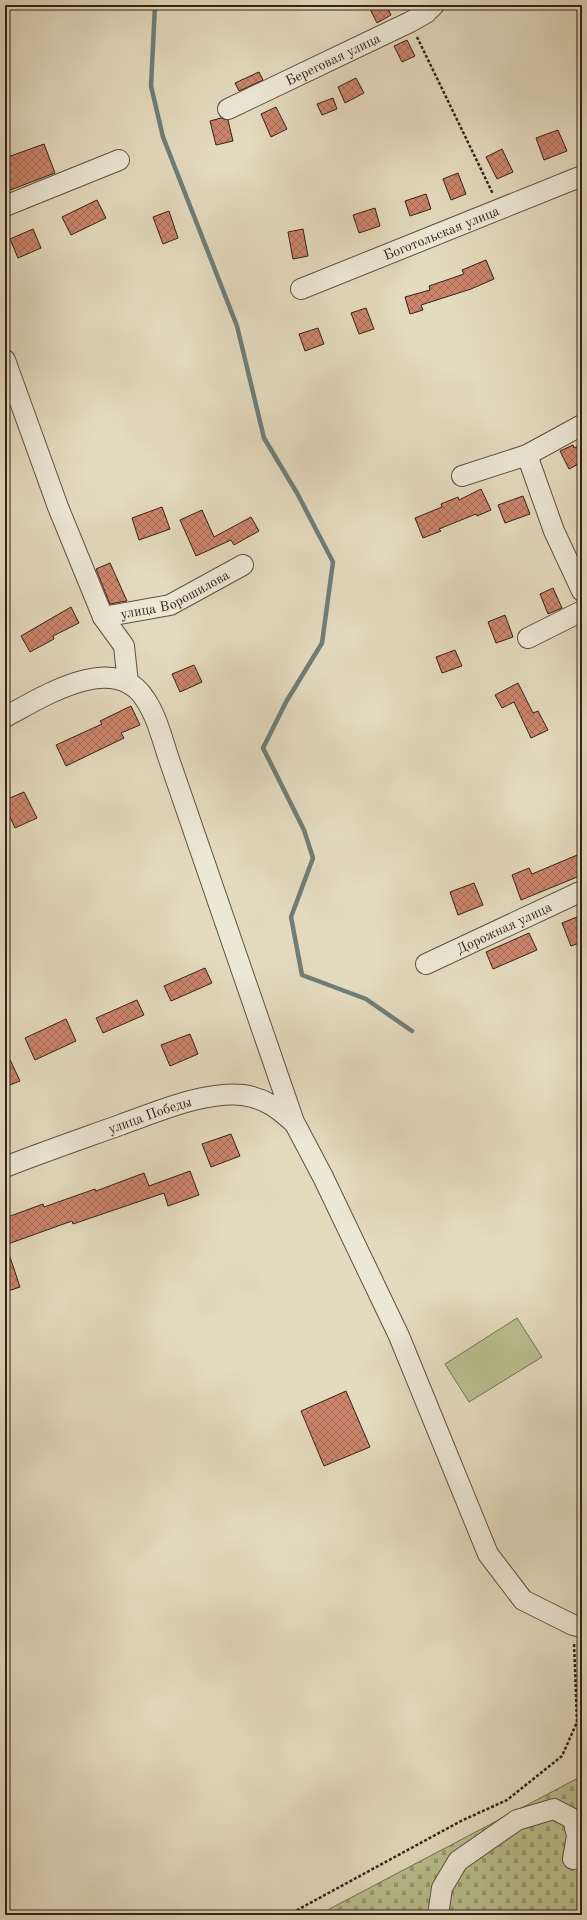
<svg xmlns="http://www.w3.org/2000/svg" width="587" height="1920" viewBox="0 0 587 1920" font-family="'Old Standard TT',serif">
	<style>
		.grass { fill: #b9be8e; stroke: #767052 }
		.cemetery { fill: url(#cemetery-stones); stroke: #767052 }
		.lines { fill: none; stroke-linecap: round; stroke-linejoin: round }
		.stream { stroke: #6e7e77; stroke-width: 4.5 }
		.building { fill: url(#building-cross-hatch); stroke: #332317 }
		.minor-casing { stroke: #5f5141; stroke-width: 22 }
		.path { stroke: #332317; stroke-width: 2.5; stroke-dasharray: 3 2; stroke-linecap: butt }
		.minor { stroke: #ede7d5; stroke-width: 20 }
		.labels { text-anchor: middle; stroke-width: 4; stroke-linejoin: round; paint-order: stroke }
		.street-label { font-size: 14px; fill: #332317; stroke: #ede7d5 }
	</style>
	<defs>
		<pattern id="cemetery-stones" width="16" height="16" patternUnits="userSpaceOnUse"><rect width="16" height="16" fill="#b9be8e"/><path d="M2 7V4a2 2 0 0 1 4 0v3zM10 15v-3a2 2 0 0 1 4 0v3z" fill="#979a73"/></pattern>
		<pattern id="building-cross-hatch" width="8" height="8" patternUnits="userSpaceOnUse"><rect width="8" height="8" fill="#cc856c"/><path d="M0 0l8 8M0 8l8-8" fill="none" stroke="#a66c58"/></pattern>
	</defs>
	<rect width="100%" height="100%" fill="#e4dabe"/>
	<filter id="stains"><feTurbulence type="fractalNoise" baseFrequency=".005" numOctaves="4"/><feColorMatrix values="0 0 0 0 .2 0 0 0 0 .09 0 0 0 0 .02 0 0 0 .5 -.17"/></filter>
	<radialGradient id="worn" r=".72"><stop offset=".6" stop-color="#630" stop-opacity="0"/><stop offset="1" stop-color="#630" stop-opacity=".3"/></radialGradient>
	<!-- grass -->
	<path class="grass" d="M517,1318L542,1357L469,1402L445,1364Z"/>
	<!-- cemetery -->
	<path class="cemetery" d="M582,1776V1915H318Z"/>
	<g class="lines">
		<!-- stream -->
		<path class="stream" d="M155,5L151,86L163,137L237,326L264,438L297,493L333,562L322,643L286,702L263,748L304,830L313,858L291,917L302,975L366,999L412,1031"/>
	</g>
	<!-- building -->
	<path class="building" d="M368,5H386L391,15L377,23Z
		M407,40L415,56L402,62L394,46Z
		M259,72L263,80L239,91L235,83Z
		M356,78L364,93L345,103L338,87Z
		M333,98L337,109L322,115L317,104Z
		M276,107L287,129L271,137L261,114Z
		M221,118L228,120L233,141L216,145L210,121Z
		M558,130L567,151L544,160L536,138Z
		M44,144L55,173L5,192V158Z
		M502,149L513,172L497,179L486,157Z
		M458,173L466,194L451,200L443,179Z
		M426,194L431,209L410,216L405,201Z
		M97,200L106,218L71,235L62,217Z
		M375,208L380,226L359,233L353,215Z
		M169,211L178,238L163,244L153,217Z
		M33,229L41,248L18,258L10,239Z
		M303,229L308,256L293,259L288,232Z
		M486,260L494,279L471,289L421,305L423,310L410,314L405,297L430,290L429,286L464,274L462,270Z
		M366,308L374,329L359,334L351,313Z
		M318,328L324,344L305,351L299,334Z
		M582,444V462L569,469L560,451L573,445L574,448Z
		M481,489L491,510L477,516L476,514L439,529L441,531L423,538L415,518L442,507L441,504L458,497L459,500Z
		M523,496L530,514L505,523L498,505Z
		M162,507L170,529L139,540L132,518Z
		M202,510L214,537L251,517L259,531L234,545L231,540L196,556L180,520Z
		M110,563L127,601H126L110,604L96,569Z
		M553,588L562,608L548,614L540,594Z
		M71,607L79,623L53,636L54,639L30,652L21,636Z
		M505,615L513,637L496,643L488,622Z
		M455,650L462,666L442,673L436,657Z
		M194,665L202,682L180,692L172,674Z
		M518,683L533,713L538,711L548,730L531,738L514,702L502,708L495,695Z
		M131,706L140,725L121,733L124,738L66,766L56,745L102,724L100,721Z
		M24,792L37,818L15,828L5,806V800Z
		M582,853V875L521,900L512,875L529,868L532,874Z
		M474,883L483,905L458,915L450,892Z
		M582,915V942L571,946L562,923Z
		M529,933L537,950L493,969L486,952Z
		M205,968L212,983L171,1001L164,986Z
		M137,1000L144,1015L103,1033L96,1018Z
		M66,1019L76,1041L35,1060L25,1038Z
		M190,1034L198,1054L170,1066L161,1045Z
		M5,1049L20,1081L5,1087Z
		M231,1134L240,1156L211,1167L202,1144Z
		M190,1171L199,1195L168,1206L164,1193L73,1224L72,1221L5,1245V1218L43,1204L44,1207L95,1189L96,1191L144,1173L149,1186Z
		M7,1248L20,1287L5,1292V1249Z
		M346,1391L370,1447L324,1466L301,1411Z"/>
	<g class="lines">
		<defs>
			<g id="minor">
				<path id="s1" d="M228,109L410,22L426,13L434,5"/>
				<path d="M5,206L119,160"/>
				<path id="s2" d="M301,289L582,176"/>
				<path d="M5,360L58,507L103,617L124,646L128,683"/>
				<path d="M527,455L554,531L582,591"/>
				<path d="M462,476L527,455L582,425"/>
				<path id="s3" d="M103,617L170,605L243,565"/>
				<path d="M528,638L582,611"/>
				<path d="M5,717C41,698 114,650 145,699C158,718 163,743 171,765L294,1122L323,1177L399,1336L488,1554L523,1600L573,1625L582,1627"/>
				<path id="s4" d="M426,964L582,891"/>
				<path id="s5" d="M5,1167C43,1152 81,1139 120,1125C157,1112 204,1091 243,1095C264,1098 278,1108 293,1122"/>
				<path d="M438,1915L442,1888L458,1861L517,1820L554,1809L573,1819L577,1836L573,1859"/>
			</g>
		</defs>
		<!-- minor casing -->
		<use href="#minor" class="minor-casing"/>
		<!-- path -->
		<path class="path" d="M417,37L493,194
			M288,1915L461,1821L507,1800L562,1756L577,1722L574,1642"/>
		<!-- minor -->
		<use href="#minor" class="minor"/>
	</g>
	<g class="labels">
		<!-- street labels -->
		<g class="street-label">
			<text dy="5" stroke="none"><textPath href="#s1" startOffset="116">Береговая улица</textPath></text>
			<text dy="5" stroke="none"><textPath href="#s2" startOffset="151">Боготольская улица</textPath></text>
			<text dy="5" stroke="none"><textPath href="#s3" startOffset="76">улица Ворошилова</textPath></text>
			<text dy="5" stroke="none"><textPath href="#s4" startOffset="86">Дорожная улица</textPath></text>
			<text dy="5" stroke="none"><textPath href="#s5" startOffset="154">улица Победы</textPath></text>
		</g>
	</g>
	<!-- margin -->
	<rect width="587" height="1920" fill="none" stroke="#e4dabe" stroke-width="20"/>
	<rect x="6" y="6" width="575" height="1908" fill="none" stroke="#332317" stroke-width="2"/>
	<rect x="10" y="10" width="567" height="1900" fill="none" stroke="#332317"/>
	<rect width="100%" height="100%" filter="url(#stains)"/>
	<rect width="100%" height="100%" fill="url(#worn)"/>
</svg>
